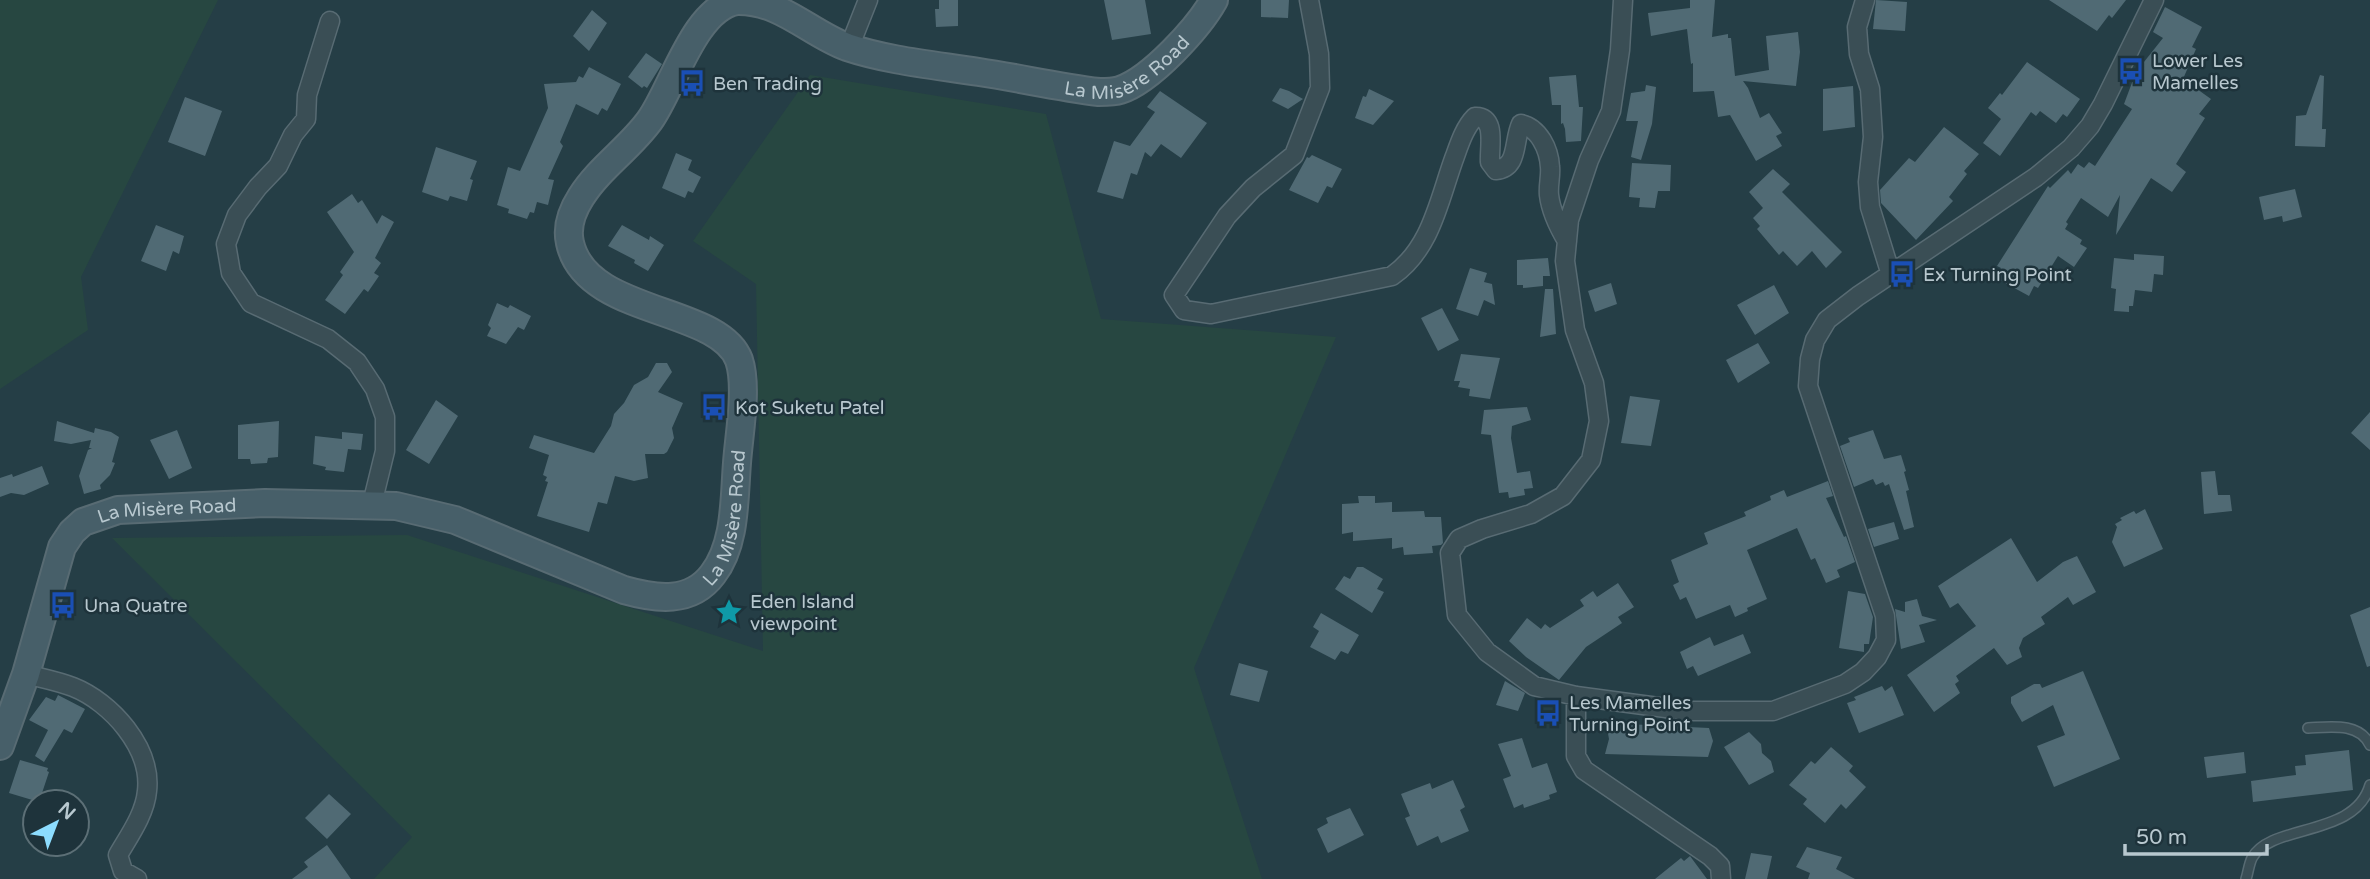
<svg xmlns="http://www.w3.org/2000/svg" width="2370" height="879" viewBox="0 0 2370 879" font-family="'Varela Round',sans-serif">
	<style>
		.green { fill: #274741 }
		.building { fill: #506a74 }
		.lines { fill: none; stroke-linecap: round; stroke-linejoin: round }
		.service-casing { stroke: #586b73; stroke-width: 12 }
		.minor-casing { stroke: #586b73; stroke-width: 21 }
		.secondary-casing { stroke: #586b73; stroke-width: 30 }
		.service { stroke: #3a4e55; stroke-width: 9 }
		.minor { stroke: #3a4e55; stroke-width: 18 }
		.secondary { stroke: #475f69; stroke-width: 26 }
		.labels { text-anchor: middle; stroke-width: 5; stroke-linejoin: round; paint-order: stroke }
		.street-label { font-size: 19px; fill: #b8c8cf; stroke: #1e333b }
		.poi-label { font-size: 19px; fill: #b8c8cf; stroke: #1e333b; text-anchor: start }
	</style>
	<rect width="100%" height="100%" fill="#253e46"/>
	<!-- green -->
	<path class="green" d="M0,0H218L81,277L88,330L0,389Z
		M810,75L1046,114L1101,319L1336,337L1194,668L1262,879H374L412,837L112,538L407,535L763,651L756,284L693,241Z"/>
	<!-- building -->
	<path class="building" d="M939,0H958V26L936,27L935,9H939Z
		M1104,0H1145L1151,34L1112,40Z
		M1261,0H1289L1288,18L1261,17Z
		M1690,0H1715L1712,37L1728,34V38H1731L1735,76L1769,70L1766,36L1798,32L1800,52L1796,86L1743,81L1748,88L1760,118L1769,113L1782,133L1776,136L1782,146L1756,161L1730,115L1718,117L1714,91L1693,92V63L1691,64L1687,29L1651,36L1648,13L1690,8Z
		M1876,0L1907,2L1905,31L1873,29Z
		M2049,0H2126L2112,18L2109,15L2097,31Z
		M2165,7L2202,27L2192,47L2196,49L2183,79L2211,99L2199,114L2205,118L2176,164L2186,172L2172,192L2151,178L2116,235L2120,195L2108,217L2081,198L2066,222L2068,224L2065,229L2082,240L2080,244L2087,248L2074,267L2058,256L2038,288L2034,286L2029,296L1996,278L2001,268L1997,266L2048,186L2050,188L2068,170L2071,174L2078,164L2084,168L2089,162L2095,166L2132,109L2124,104L2136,72L2163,38L2153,32Z
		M592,10L607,23L589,51L573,36Z
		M646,53L662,64L647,88L644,86L642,88L628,77Z
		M2027,62L2080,99L2067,117L2063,114L2056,123L2040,111L2036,116L2031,112L2000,156L1983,143L2001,119L1988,108L2000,93L2002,95Z
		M589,67L621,84L607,111L602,108L598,115L576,104L560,142L563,146L548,179L554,180L548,205L537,202L534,213L530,212L527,219L508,213L509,209L497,205L508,167L520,171L548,108L544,84L576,82L579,76L583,78Z
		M1576,75L1579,107H1583L1581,141L1566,142L1565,129L1563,123L1561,124V105H1552L1549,77Z
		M2320,75L2324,76L2322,129H2326L2325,147L2295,146L2296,116L2306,115Z
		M1646,85L1656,87L1652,124L1641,160L1631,157L1638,121H1626L1631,93L1645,91Z
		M1853,86L1855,127L1823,131V89Z
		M1280,88L1289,91L1303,99L1288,109L1272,101Z
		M1369,89L1394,101L1373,125L1355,118L1363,96L1366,97Z
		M1160,91L1207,123L1181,158L1161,144L1151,157L1145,152L1137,175L1131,173L1123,199L1097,192L1114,141L1130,146L1155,112L1147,107Z
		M185,97L222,111L205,156L168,142Z
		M1944,127L1979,154L1964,171L1967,174L1949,197L1953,201L1916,240L1881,203L1880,190L1909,158L1915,162Z
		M436,147L477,161L470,179L473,180L467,201L450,196L448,201L422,192Z
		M676,153L692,160L688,170L701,177L693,193L688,191L685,198L662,188Z
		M1312,155L1342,169L1332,188L1327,186L1318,203L1289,190L1307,157L1309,158Z
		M1632,163L1671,165L1670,191H1658L1655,208L1639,207L1640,198L1629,197Z
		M1773,169L1790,184L1782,192L1842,252L1826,268L1812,251L1797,266L1783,251L1779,255L1757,229L1760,226L1753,218L1763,208L1749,192Z
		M2295,189L2302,217L2283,222L2282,216L2264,220L2259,197Z
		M352,194L358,203L362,200L377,224L382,215L394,222L375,258L381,263L374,273L379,276L368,292L364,289L345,314L325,300L343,275L340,272L354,252L327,212Z
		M156,225L184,236L179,254L173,251L166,271L141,261Z
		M622,225L649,240L650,236L664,245L648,271L634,263L635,260L608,246Z
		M2134,254L2164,256L2163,275L2154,274L2152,292L2135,290L2133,306H2129V312L2114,311L2116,289L2111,288L2114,258L2134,260Z
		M1548,258L1550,276H1543V286L1523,288V285H1517V260Z
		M1470,268L1487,273L1484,282L1492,284L1495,305L1484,300L1478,316L1456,309Z
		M1611,283L1617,304L1595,312L1588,291Z
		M1774,285L1789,313L1755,335L1737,305Z
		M1545,289H1553L1556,334L1540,337Z
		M497,303L508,308L510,305L531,316L524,330L518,327L506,344L487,336L491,328L488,325Z
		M1442,308L1459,340L1438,351L1421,318Z
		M1758,343L1770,363L1738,383L1726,360Z
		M1461,354L1500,358L1490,399L1469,396L1470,389L1458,387L1460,381H1454Z
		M656,363H667L672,372L658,392L683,403L672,428L674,438L667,452L664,454H645L648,478L634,481L615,476L607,504L598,502L589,532L537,516L548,482L545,481L547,477L543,475L549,455L529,448L534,435L594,453L611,426L614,414L624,403L634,385L648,377Z
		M1630,396L1660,400L1651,446L1621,443Z
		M436,400L458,416L429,464L406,450Z
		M1527,407L1531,420L1512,426L1511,438L1517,473L1530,471L1533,488L1524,489L1525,495L1509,498L1508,492L1499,493L1491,435L1481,434L1484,410Z
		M2370,412V450L2351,433Z
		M57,421L94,433L95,428L111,432L119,437L112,462L115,463L110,475L100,485L101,489L84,494L79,476L88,450L92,448H89L91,440L71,444L54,441Z
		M279,421L278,457L268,458L267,463L251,464L250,459H238V425Z
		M177,430L192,468L169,479L150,440Z
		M1873,430L1884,459L1901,455L1906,471L1904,472L1909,490L1906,491L1914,527L1904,530L1889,484L1885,486L1883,482L1876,485L1873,479L1854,487L1840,446L1850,442L1848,438Z
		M342,432L363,434L361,450L348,449L344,472L325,470L326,467L313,464L315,436L342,439Z
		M42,466L49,484L24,495L11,493L0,497V478L12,474L13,477Z
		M2215,471L2218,495H2230L2232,511L2204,514L2201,472Z
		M1828,481L1833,496L1826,498L1844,537L1846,536L1855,562L1837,570L1840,577L1826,583L1815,558L1811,560L1797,528L1747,550L1767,599L1747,608L1748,611L1735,617L1730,605L1696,619L1686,597L1680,600L1673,585L1679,582L1671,560L1708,544L1704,533L1746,516L1744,512L1771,500L1770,496L1784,490L1787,497Z
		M1358,496H1375V503L1392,502V512L1424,511L1425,517H1441L1443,543L1441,545L1432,546L1433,553L1404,555L1403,547L1392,549V538L1353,541V532L1342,534V504L1359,503Z
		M2145,509L2163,549L2124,567L2112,542L2117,527L2115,524L2122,520L2120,518L2134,511L2136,514Z
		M1894,522L1899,539L1874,547L1868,529Z
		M2011,538L2037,582L2063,562L2077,556L2096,592L2073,605L2068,597L2041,617L2045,624L2023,638L2019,648L2022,657L2007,665L1994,648L1956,676L1959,681L1955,684L1960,693L1934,712L1907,675L1976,626L1958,603L1950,608L1938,586Z
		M1357,567H1363L1383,579L1377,589L1384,592L1372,613L1335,589L1344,576L1350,579Z
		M1618,583L1634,607L1618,617L1622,623L1586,647L1559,680L1526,657L1509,641L1527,618L1541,629L1545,624L1550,628L1584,606L1580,600L1593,591L1597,597Z
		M1848,591L1865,594L1873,617L1869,644H1864V652L1839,648Z
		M1917,599L1922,616L1937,620L1919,625L1925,642L1901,649L1895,609L1905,612V602Z
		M2370,607V666L2367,667L2350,615Z
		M1321,613L1359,635L1348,654L1341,651L1335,660L1310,647L1319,631L1313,627Z
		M1743,634L1751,653L1698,676L1693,666L1687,669L1680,652L1710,637L1714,646Z
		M1239,663L1268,671L1259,702L1230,695Z
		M2083,671L2120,759L2054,787L2037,746L2065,735L2053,705L2022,722L2011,703V697L2034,684H2040L2042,688Z
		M1505,681L1525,693L1518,711L1496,705Z
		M1882,686L1885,691L1892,686L1904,715L1859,733L1847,703L1856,700L1854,697Z
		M58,695L85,709L72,733L64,729L44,762L35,756L48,730L29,720L46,697L55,701Z
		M1606,723L1709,728L1713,741L1708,757L1605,754L1609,739Z
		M1749,732L1761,744L1762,753L1771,761L1774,772L1749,785L1724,747Z
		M1522,738L1532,768L1547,763L1557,792L1549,795L1550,799L1524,808L1523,804L1514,808L1503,779L1511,776L1498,744Z
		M1831,747L1853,766L1849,771L1866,787L1846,809L1841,804L1825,823L1803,804L1807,799L1789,785L1811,761L1815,764Z
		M2349,750L2353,790L2253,802L2251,781L2296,775L2295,766L2306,765L2305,755Z
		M2244,752L2246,773L2207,778L2204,757Z
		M20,760L48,768L47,771L49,772L39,802L9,793Z
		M1453,780L1465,807L1460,810L1469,831L1441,843L1438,836L1417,846L1405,818L1410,816L1401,794L1430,783L1432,789Z
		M329,794L351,814L327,839L305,818Z
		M1350,808L1364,835L1328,853L1317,829L1328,823L1326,818Z
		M327,845L351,879H292L308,867L304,862Z
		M1807,847L1842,857L1836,869L1855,879H1808L1810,873L1796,867Z
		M1751,853L1772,856L1767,879H1745Z
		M1690,856L1707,879H1655L1681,858L1684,861Z"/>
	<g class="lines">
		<defs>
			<path id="service" d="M2308,728C2330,727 2359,722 2370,745
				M2246,879C2248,873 2249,864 2252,858C2271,823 2355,838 2370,785"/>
			<path id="minor" d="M1309,0L1319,54L1320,88L1294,155L1253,188L1227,216L1174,295L1184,310L1211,314L1392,276C1432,248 1439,199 1455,156C1460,142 1465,127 1475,117C1497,116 1489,147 1490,162L1496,170C1519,168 1513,141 1521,124C1539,128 1549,149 1550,167C1551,176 1548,185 1549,195C1551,212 1558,226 1567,241
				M1623,0L1620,50L1611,111L1589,160L1569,220L1565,261L1575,330L1594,383L1599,421L1591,460L1563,496L1531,514L1482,529L1459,539L1450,553L1457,615L1487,652L1534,686L1576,696L1688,711H1773L1845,684L1863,672L1877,657L1886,640L1885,616L1808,386L1810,359L1815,340L1827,320L1858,296L2036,177L2071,148L2090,126L2103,104L2154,0
				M1865,0L1857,27L1859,54L1870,89L1873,137L1868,182L1870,207L1891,275
				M330,21L307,95L306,119L293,135L278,166L258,187L237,215L226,244L231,273L251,303L328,339L357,362L375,389L385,417V451L372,504
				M849,48L868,0
				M26,674C41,678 58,681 73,687C111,702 152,748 147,791C145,814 129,836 118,855L123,871L137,879
				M1576,696V756L1584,770L1710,856L1720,866L1721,879"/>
			<g id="secondary">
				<path id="s1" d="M0,746L26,674L62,547L72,532L83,522L118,510L265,503L396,506L455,520L624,590C656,599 691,604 713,574C736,544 734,500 737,463C739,434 748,387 739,360C719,306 586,316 570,243C566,226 572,211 581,197C599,168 630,148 650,120C673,88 694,8 737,1C781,0 809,33 847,47C889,61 935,65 979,72C1019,78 1058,87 1099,92C1105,92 1114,92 1120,90C1151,80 1199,27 1214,0"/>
			</g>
		</defs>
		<!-- service casing -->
		<use href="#service" class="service-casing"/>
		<!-- minor casing -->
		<use href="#minor" class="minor-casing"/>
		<!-- secondary casing -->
		<use href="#secondary" class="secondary-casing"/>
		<!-- service -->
		<use href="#service" class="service"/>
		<!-- minor -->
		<use href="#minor" class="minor"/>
		<!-- secondary -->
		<use href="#secondary" class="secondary"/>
	</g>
	<!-- icons -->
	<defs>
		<symbol id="bus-bare" viewBox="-9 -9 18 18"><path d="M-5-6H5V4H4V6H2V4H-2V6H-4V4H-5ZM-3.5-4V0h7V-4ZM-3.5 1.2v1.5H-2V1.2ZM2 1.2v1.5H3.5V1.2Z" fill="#1a4fb4" stroke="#1e333b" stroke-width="2.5" paint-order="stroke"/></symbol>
		<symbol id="sight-bare" viewBox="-9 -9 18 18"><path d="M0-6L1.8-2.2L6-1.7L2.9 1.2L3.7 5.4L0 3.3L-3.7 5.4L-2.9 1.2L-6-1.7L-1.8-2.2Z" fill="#0f9aa8" stroke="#1e333b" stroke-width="2.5" paint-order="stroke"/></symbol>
	</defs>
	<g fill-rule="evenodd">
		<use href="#bus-bare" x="2112" y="52" width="38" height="38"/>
		<use href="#bus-bare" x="673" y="64" width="38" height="38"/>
		<use href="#bus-bare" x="1883" y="255" width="38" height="38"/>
		<use href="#bus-bare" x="695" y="388" width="38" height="38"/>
		<use href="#bus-bare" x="44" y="586" width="38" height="38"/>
		<use href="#sight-bare" x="710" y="593" width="38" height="38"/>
		<use href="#bus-bare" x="1529" y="694" width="38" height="38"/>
	</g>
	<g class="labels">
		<!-- street labels -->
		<g class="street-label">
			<text dy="7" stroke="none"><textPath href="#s1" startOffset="2046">La Misère Road</textPath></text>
			<text dy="7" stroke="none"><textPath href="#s1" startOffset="327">La Misère Road</textPath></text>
			<text dy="7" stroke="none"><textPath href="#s1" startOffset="956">La Misère Road</textPath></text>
		</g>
		<!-- poi labels -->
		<g class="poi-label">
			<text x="2152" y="67">Lower Les<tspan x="2152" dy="22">Mamelles</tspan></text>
			<text x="713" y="90">Ben Trading</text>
			<text x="1923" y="281">Ex Turning Point</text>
			<text x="735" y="414">Kot Suketu Patel</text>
			<text x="750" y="608">Eden Island<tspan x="750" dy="22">viewpoint</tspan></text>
			<text x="84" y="612">Una Quatre</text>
			<text x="1569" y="709">Les Mamelles<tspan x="1569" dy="22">Turning Point</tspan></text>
		</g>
	</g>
	<!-- north arrow -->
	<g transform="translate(56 823) rotate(42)"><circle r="33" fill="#1e333b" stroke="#5c6f76" stroke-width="2"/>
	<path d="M0-5L12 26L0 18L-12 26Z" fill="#8cddff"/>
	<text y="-10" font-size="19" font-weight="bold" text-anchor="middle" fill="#b8c8cf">N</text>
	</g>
	<!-- scale -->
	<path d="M2125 844v10h142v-10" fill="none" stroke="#b8c8cf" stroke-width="3.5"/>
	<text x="2136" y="844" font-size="21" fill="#b8c8cf" stroke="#1e333b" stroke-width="5" paint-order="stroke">50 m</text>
</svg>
